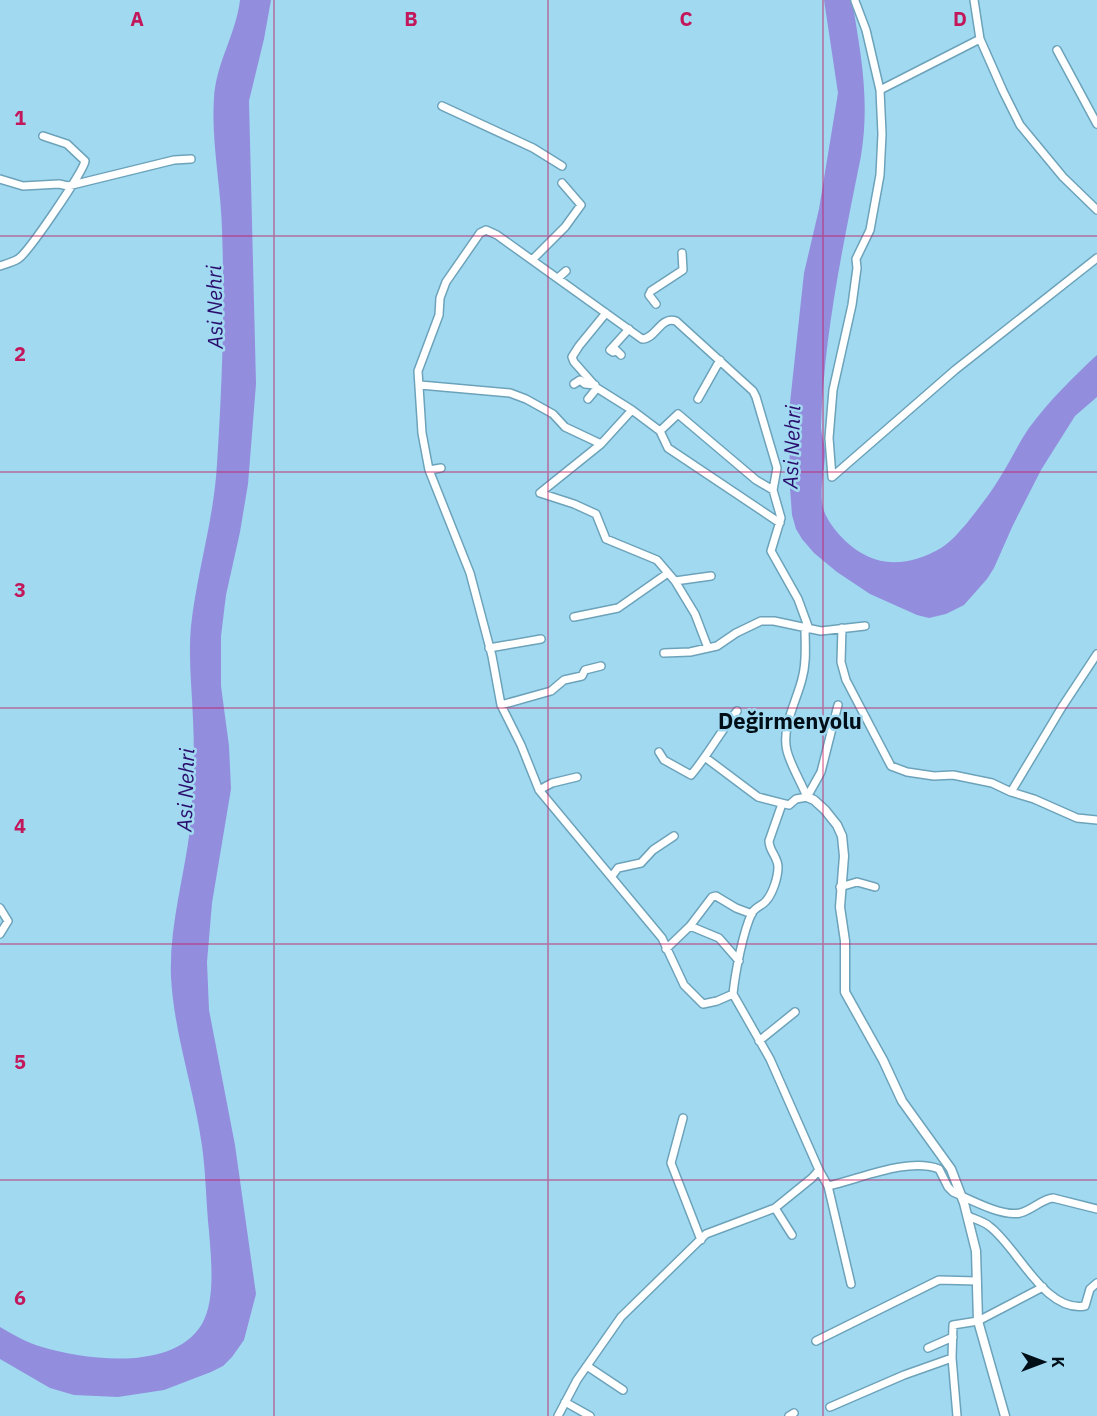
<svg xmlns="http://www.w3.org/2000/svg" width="1097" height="1416" viewBox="0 0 1097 1416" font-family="'IBM Plex Sans',sans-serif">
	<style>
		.water { fill: #938ddd }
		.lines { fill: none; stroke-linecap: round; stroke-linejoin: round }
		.minor-casing { stroke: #6ca3ba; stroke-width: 10 }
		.tertiary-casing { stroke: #6ca3ba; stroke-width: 11 }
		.minor { stroke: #fff; stroke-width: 7 }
		.tertiary { stroke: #fff; stroke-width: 8 }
		.grid { fill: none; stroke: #c2185b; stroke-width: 1.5; stroke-opacity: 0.55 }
		.labels { text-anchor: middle; stroke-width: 5; stroke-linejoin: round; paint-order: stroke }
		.water-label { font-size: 21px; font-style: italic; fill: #2a0d6d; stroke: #a1d9f1 }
		.quarter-label { font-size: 22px; font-weight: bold; fill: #000e17; stroke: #a1d9f1 }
		.grid-label { font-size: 20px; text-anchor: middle; font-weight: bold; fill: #c2185b; stroke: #a1d9f1; stroke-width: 5; stroke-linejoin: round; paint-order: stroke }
	</style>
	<rect width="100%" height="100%" fill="#a1d9f1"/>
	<!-- water -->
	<path class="water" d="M240,0H271L264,39L249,101L256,384L248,484L240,532L226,595L221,636V686L229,746L231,789L212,903L207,962L209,1010L235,1145L256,1294L244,1340L232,1357L223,1366L211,1372L164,1390L118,1397L74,1395L50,1388L0,1359V1327C14,1335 27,1343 42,1347C86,1360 173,1372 202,1324C216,1299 211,1258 209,1231C206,1203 206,1174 202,1146C194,1089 174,1034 171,977C169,927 184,878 190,829C193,794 195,756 193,720C192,689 188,657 191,626C197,572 214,519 217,464C222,387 225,308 222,230C221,186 211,142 214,98C216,63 236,34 240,0Z
		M824,0H852C861,55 870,100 861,156C843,246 824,334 821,426C821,435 825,443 825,452C825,471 818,493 824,511C831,529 850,548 867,556C891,568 919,561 941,548C951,542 959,532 967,523C978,509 990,494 999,479C1010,462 1018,444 1029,428C1049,401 1073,377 1097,355V397L1075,416L1041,470L1013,525L994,568L987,579L964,605L946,614L929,618L917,615L870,594L837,572L814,553L802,539L796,529L792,515L790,488L789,412L804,273L819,209L838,93Z"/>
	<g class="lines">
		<defs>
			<path id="minor" d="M974,0L980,39L1003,91L1020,125L1063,177L1097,210
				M855,1L866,30L880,90
				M980,39L880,90L882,134L880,175L870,230L856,259L857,268L852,305L833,390L829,438L832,477L955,370L1097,258
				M1057,50L1097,124
				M442,106L533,148L562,166
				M0,179L23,186L59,184L68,186L174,160L191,159
				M533,259L565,227L581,205L562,183
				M0,266C6,264 13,262 18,259C28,253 83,172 85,161L67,144L43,136
				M558,278L566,271
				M656,304L649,295L651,291L683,270L682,253
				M606,313L579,346L572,357L574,362L597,388L632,410L660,431L668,448L780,523
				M621,355L616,350L613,352L610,350L629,329
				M574,384L580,380L585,384L595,385
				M420,385L510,393L526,399L553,414L565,427L601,444L632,410
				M588,399L597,388
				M698,399L720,360
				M660,431L678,414L756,480L773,490
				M601,444L540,493L574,504L596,514L606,539L657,560L675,581L695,614L708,648
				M429,470L441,468
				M675,581L711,576
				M574,617L618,608L668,573
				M805,628C805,645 807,662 802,679C797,700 781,728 787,751C791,766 801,782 807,797
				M842,628L841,662L846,680L891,766L907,772L934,776L953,775L992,783L1011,792L1034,799L1077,818L1097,820
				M489,648L541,639
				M664,653L690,652L717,646L736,633L761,621H774L821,631L865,626
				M501,705L551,691L564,680L582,676L585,670L601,666
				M659,752L664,760L691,775C708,755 720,732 737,711
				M706,758L758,797L789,805L796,799L807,797L821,772L838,705
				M539,790L552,783L577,777
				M1011,792L1062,707L1097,654
				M782,804L769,841C769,851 778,857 778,867C778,877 773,893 766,901C762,906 755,907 752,913C743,931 735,974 733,994L770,1059L819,1170L828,1186C860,1179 908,1157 939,1169L948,1187L953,1192C969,1199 1002,1217 1020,1213C1032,1210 1042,1199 1053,1198L1097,1209
				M612,876L618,868L641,863L653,850L674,836
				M840,887L857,882L875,887
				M0,908L8,921L0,934
				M666,949L690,926
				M739,961L719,938L690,926L712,897L716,896L736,908L752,914
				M733,994L717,1001L703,1004L684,985L662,938L539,790L521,745L501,705L492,656L470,573L429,470L422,433L418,371L439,315L440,298L446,282L480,233L486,230L497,235L642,339C656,339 660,316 676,321L753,391L756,397L777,468L773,490L781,518L771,551L798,599L809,629
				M759,1041L795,1012
				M683,1118L671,1163L701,1240
				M828,1186L851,1284
				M775,1208L792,1235
				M968,1216C974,1219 983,1221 989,1226C1017,1246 1044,1313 1085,1306L1090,1289L1097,1283
				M816,1341L939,1280L977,1281
				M928,1348L953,1337
				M587,1366L623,1390
				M565,1402L590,1416
				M830,1407L904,1375L952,1358
				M558,1416L577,1380L621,1317L706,1234L775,1208L812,1178L819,1170
				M789,1416L794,1413
				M957,1416L952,1358L953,1325L978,1321L1043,1287"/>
			<path id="tertiary" d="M807,797L814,800L825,810L837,825L842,836L844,856L840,907L845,941V992L883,1060L902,1101L951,1169L964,1203L976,1251L978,1321L1005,1416"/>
		</defs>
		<!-- minor casing -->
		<use href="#minor" class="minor-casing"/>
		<!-- tertiary casing -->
		<use href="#tertiary" class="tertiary-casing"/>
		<!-- minor -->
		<use href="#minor" class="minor"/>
		<!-- tertiary -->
		<use href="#tertiary" class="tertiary"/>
	</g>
	<!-- grid -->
	<path class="grid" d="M274,0V1416M548,0V1416M823,0V1416M0,236H1097M0,472H1097M0,708H1097M0,944H1097M0,1180H1097"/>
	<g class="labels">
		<!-- water labels -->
		<g class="water-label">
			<text transform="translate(215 307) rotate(-91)" y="7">Asi Nehri</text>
			<text transform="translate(792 447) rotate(-88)" y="7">Asi Nehri</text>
			<text transform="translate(186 790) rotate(-88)" y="7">Asi Nehri</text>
		</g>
		<!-- quarter labels -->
		<g class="quarter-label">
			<text x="790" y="729">Değirmenyolu</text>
		</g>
	</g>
	<g class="grid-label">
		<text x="137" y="26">A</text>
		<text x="411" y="26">B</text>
		<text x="686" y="26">C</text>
		<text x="960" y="26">D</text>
		<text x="20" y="125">1</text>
		<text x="20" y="361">2</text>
		<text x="20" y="597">3</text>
		<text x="20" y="833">4</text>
		<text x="20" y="1069">5</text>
		<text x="20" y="1305">6</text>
	</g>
	<!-- north arrow -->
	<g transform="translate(1043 1362) rotate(90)" stroke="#a1d9f1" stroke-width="4.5" paint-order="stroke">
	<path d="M0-4.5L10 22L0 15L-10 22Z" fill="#000e17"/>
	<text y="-9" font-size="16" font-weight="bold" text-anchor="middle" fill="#000e17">K</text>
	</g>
</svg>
